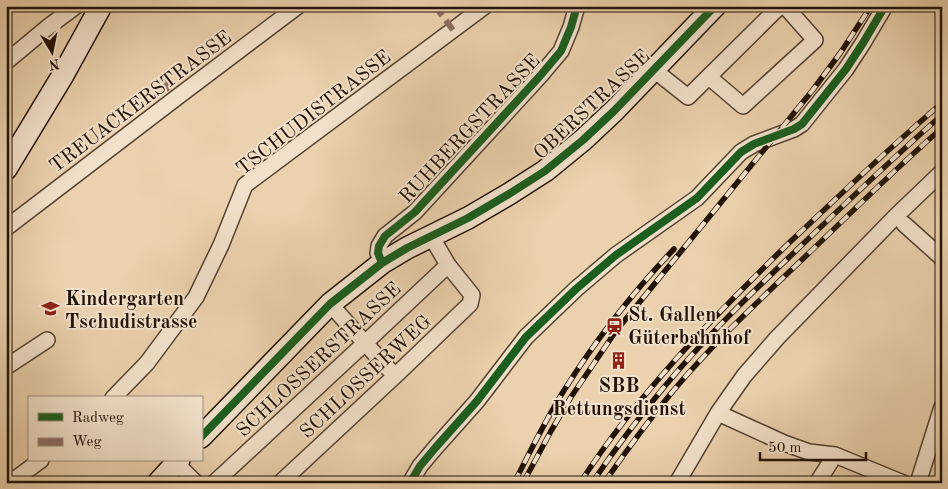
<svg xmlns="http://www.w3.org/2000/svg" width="948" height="489" viewBox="0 0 948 489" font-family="'Old Standard TT',serif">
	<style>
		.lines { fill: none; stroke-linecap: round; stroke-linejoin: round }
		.street-casing { stroke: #544231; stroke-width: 18 }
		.secondary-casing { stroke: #221208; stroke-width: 24 }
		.street { stroke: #f2e1ca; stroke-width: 15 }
		.secondary { stroke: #f2e1ca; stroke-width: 21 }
		.rail-casing { stroke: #221208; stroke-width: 5.5 }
		.rail { stroke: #f2e1ca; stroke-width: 4; stroke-dasharray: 11; stroke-linecap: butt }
		.quiet { stroke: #8d6e63; stroke-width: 6; stroke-dasharray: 12 6; stroke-linecap: butt }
		.cycleway-casing { stroke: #f2e1ca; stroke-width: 11 }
		.cycleway { stroke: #1b5e20; stroke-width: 8 }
		.labels { text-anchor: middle; stroke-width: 4; stroke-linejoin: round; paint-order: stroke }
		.street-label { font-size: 20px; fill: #221208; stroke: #f2e1ca }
		.poi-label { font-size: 20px; font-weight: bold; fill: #221208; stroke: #f2e1ca; text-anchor: start }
	</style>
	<rect width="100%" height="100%" fill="#ebd1ad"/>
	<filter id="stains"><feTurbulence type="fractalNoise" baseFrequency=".004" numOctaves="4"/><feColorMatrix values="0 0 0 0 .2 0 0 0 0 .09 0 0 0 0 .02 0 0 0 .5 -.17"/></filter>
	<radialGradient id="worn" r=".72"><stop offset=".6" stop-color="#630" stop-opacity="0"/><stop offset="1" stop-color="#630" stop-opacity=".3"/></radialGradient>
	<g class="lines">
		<defs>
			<path id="street" d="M6,62L48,27L76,6
				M654,70L688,97L780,6
				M709,77L743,106L815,40L785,6
				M904,224L942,258
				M6,228L176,98L298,6
				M382,263L378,253L379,246L385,236L415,212L540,76L561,51L571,27L577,6
				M330,304L365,343L395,376
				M6,367L47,340
				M113,398L147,363L196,297L221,245L245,185L485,6
				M718,413L784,443L809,452L835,455L903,483
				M176,463L196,483
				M10,483L41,460
				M214,483L365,343L448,265
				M280,483L395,376L470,304L472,295L448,265L431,236
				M410,483L420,466L436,447L477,401L526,337L576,289L616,255L697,198L741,152L754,144L794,129L802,124L846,69L863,43L885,6
				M677,483L718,413L744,376L777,338L896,216L942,172
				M817,483L835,455
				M918,483L942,407"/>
			<path id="secondary" d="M6,169L63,75L101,6
				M201,437L330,304L382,263L407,248L468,218L509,194L545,171L583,140L614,111L715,6
				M158,483L179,460"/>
		</defs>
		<!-- street casing -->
		<use href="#street" class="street-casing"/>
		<!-- secondary casing -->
		<use href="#secondary" class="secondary-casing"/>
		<!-- street -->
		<use href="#street" class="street"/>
		<!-- secondary -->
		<use href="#secondary" class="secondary"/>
		<defs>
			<path id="rail" d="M514,483C530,452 545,421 563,392C595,341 633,292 674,249
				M523,483L551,431L571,397L616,331L812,91L841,52L871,6
				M580,483C639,392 714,316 791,241C841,194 890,147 942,103
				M592,483C615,449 639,417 665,386C708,334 757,288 805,242C850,199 895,156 942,115
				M604,483C626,451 648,421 673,391C714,342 762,298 809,253C853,211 896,168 942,128"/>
		</defs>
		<!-- rail casing -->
		<use href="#rail" class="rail-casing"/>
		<!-- rail -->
		<use href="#rail" class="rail"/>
		<!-- quiet -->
		<path class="quiet" d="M435,6L453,30
			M163,80L172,92"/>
		<defs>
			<path id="cycleway" d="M382,263L378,253L379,246L385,236L415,212L540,76L561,51L571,27L577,6
				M201,437L330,304L382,263L407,248L468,218L509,194L545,171L583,140L614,111L715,6
				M410,483L420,466L436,447L477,401L526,337L576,289L616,255L697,198L741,152L754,144L794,129L802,124L846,69L863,43L885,6"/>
		</defs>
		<!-- cycleway casing -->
		<use href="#cycleway" class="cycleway-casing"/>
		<!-- cycleway -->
		<use href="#cycleway" class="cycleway"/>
	</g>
	<!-- icons -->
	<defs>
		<symbol id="school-bare" viewBox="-9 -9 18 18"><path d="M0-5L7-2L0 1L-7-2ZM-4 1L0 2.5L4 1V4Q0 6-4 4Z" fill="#8f2418" stroke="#f2e1ca" stroke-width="2.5" paint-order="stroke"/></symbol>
		<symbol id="station-bare" viewBox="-9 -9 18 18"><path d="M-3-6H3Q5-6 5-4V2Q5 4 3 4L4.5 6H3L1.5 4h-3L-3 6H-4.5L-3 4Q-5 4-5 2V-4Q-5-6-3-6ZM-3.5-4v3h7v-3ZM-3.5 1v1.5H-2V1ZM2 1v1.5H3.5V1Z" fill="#8f2418" stroke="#f2e1ca" stroke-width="2.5" paint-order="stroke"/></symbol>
		<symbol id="building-bare" viewBox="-9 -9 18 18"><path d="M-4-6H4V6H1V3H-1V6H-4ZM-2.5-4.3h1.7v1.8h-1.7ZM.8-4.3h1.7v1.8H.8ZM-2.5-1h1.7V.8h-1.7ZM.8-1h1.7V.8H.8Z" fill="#8f2418" stroke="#f2e1ca" stroke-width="2.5" paint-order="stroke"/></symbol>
	</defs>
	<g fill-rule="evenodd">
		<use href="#school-bare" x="38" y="296" width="25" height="25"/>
		<use href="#station-bare" x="602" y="314" width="25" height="25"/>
		<use href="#building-bare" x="606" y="348" width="25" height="25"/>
	</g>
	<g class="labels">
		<!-- street labels -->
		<g class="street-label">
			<text transform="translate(140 101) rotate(-37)" y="7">TREUACKERSTRASSE</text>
			<text transform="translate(591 104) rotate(-43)" y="7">OBERSTRASSE</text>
			<text transform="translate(313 112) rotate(-38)" y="7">TSCHUDISTRASSE</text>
			<text transform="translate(469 128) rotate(-47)" y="7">RUHBERGSTRASSE</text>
			<text transform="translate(318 359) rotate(-43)" y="7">SCHLOSSERSTRASSE</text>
			<text transform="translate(365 376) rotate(-43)" y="7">SCHLOSSERWEG</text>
		</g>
		<!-- poi labels -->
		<g class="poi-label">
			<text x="65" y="305">Kindergarten<tspan x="65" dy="23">Tschudistrasse</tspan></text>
			<text x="628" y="321">St. Gallen<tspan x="628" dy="23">Güterbahnhof</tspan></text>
			<text x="619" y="392" text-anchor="middle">SBB<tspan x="619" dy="23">Rettungsdienst</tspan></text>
		</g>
	</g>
	<!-- margin -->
	<rect width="948" height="489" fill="none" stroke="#ebd1ad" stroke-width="25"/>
	<rect x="8" y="8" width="933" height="474" fill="none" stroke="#221208" stroke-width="2.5"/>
	<rect x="12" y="12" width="923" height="464" fill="none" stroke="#221208"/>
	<!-- legend -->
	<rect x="28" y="396" width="175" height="65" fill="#f2e1ca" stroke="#9f8e7c"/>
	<rect x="38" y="413" width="25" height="8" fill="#1b5e20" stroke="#9f8e7c"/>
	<text x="72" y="422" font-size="15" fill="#221208">Radweg</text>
	<rect x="38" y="438" width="25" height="8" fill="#8d6e63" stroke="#9f8e7c"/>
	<text x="72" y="446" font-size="15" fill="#221208">Weg</text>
	<!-- north arrow -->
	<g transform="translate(52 52) rotate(170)" stroke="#f2e1ca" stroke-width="4" paint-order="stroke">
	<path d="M0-4L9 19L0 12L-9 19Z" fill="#221208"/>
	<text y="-8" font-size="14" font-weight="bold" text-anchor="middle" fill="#221208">N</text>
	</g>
	<!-- scale -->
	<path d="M760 452v8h106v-8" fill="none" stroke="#221208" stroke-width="2.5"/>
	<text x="768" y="452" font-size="15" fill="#221208" stroke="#f2e1ca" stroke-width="4" paint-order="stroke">50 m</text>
	<rect width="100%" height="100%" filter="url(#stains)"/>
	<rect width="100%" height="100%" fill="url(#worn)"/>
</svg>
